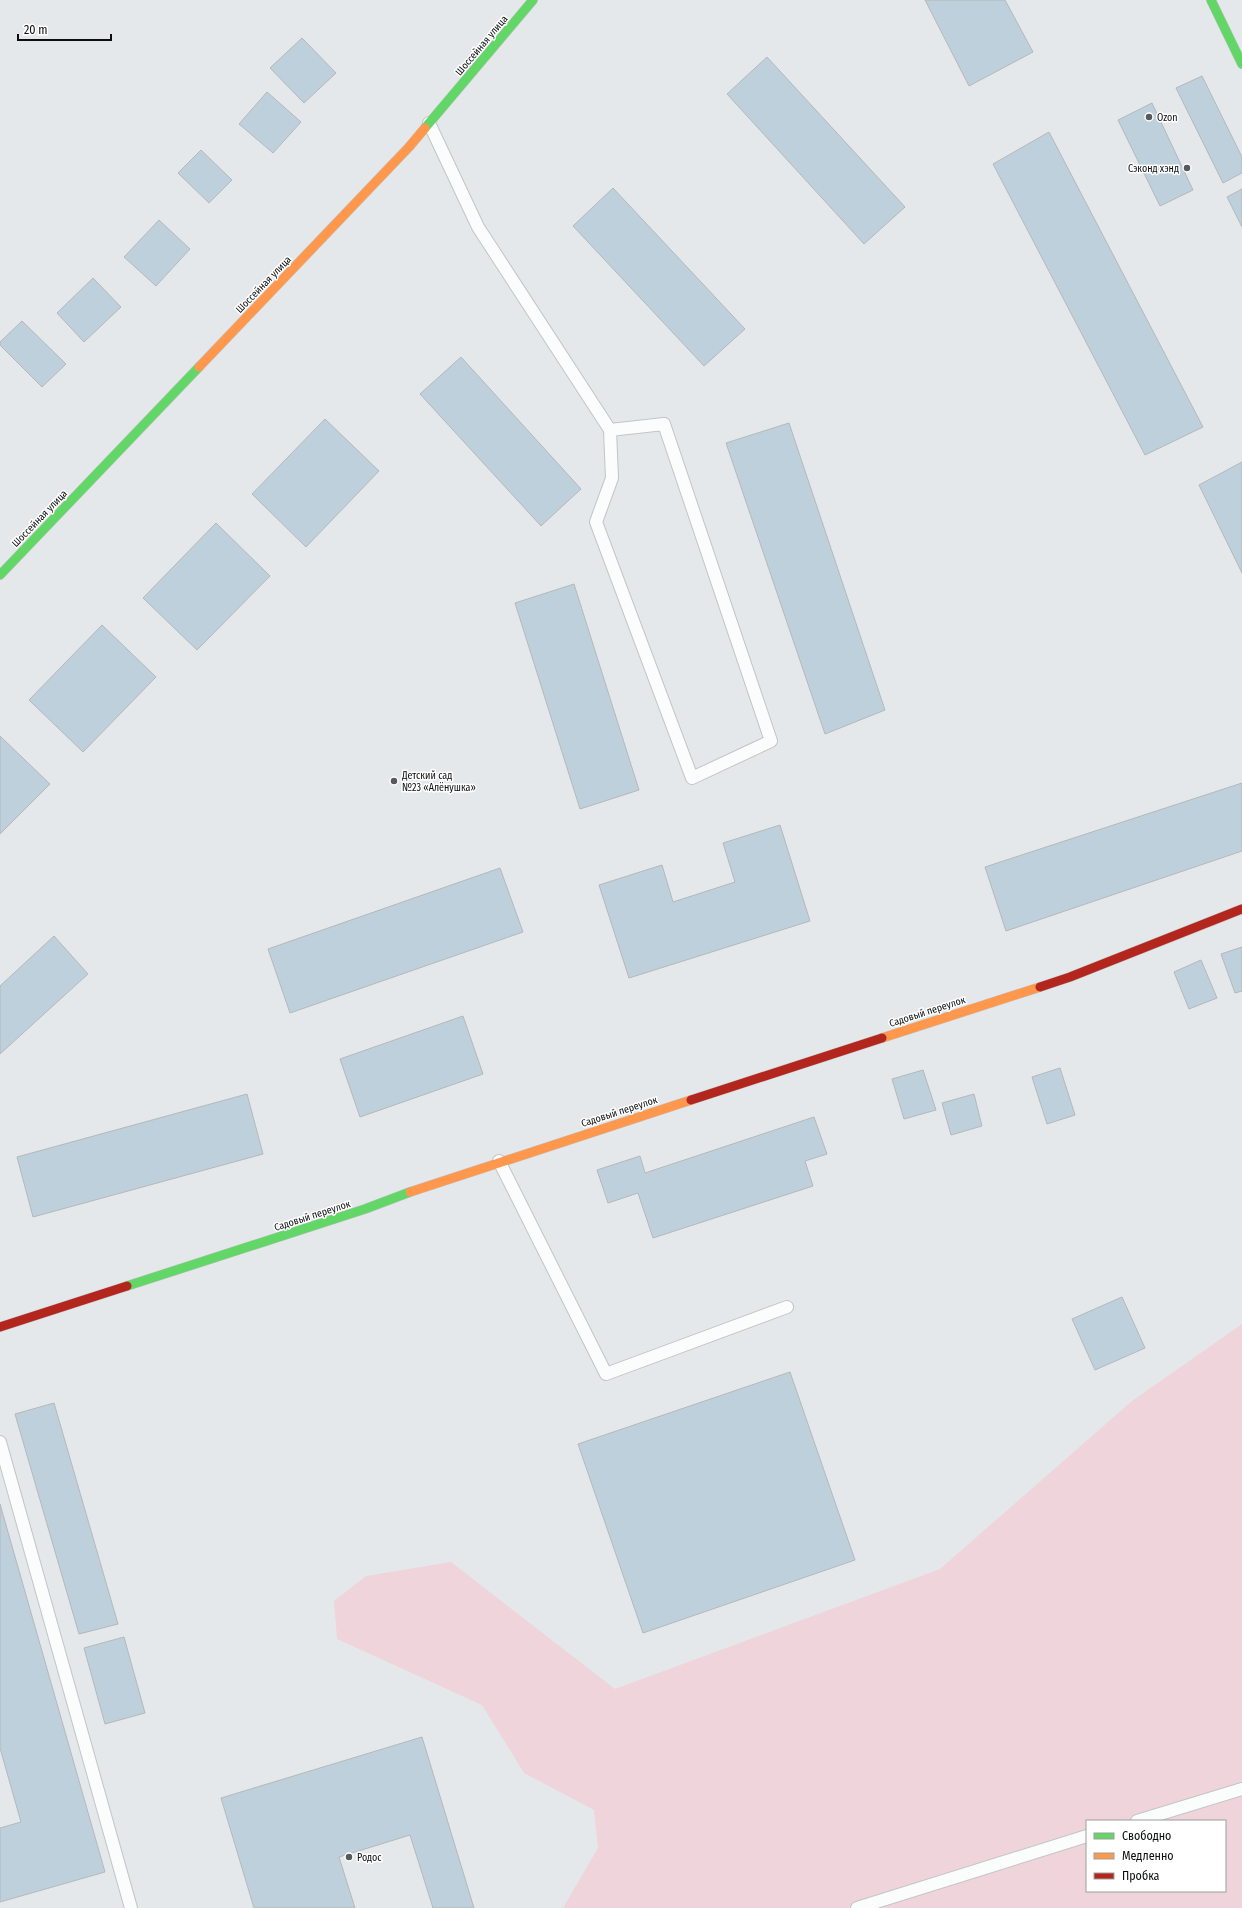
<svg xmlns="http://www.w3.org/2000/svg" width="1242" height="1908" viewBox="0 0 1242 1908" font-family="'Fira Sans Condensed',sans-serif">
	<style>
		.green { fill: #efd4db; fill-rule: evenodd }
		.building { fill: #bdd0db; stroke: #b5b8b9 }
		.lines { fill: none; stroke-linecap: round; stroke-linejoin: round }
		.lane-casing { stroke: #c2c5c7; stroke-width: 14 }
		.fast-casing { stroke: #c2c5c7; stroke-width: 10 }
		.slow-casing { stroke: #c2c5c7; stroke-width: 10 }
		.jam-casing { stroke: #c2c5c7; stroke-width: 10 }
		.lane { stroke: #fbfcfc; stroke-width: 12 }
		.fast { stroke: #63d668; stroke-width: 9 }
		.slow { stroke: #ff974d; stroke-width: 9 }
		.jam { stroke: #b3261e; stroke-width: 9 }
		.poi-dot { fill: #575a5b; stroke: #fff; stroke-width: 1.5 }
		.labels { text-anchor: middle; stroke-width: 3; stroke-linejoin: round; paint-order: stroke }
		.street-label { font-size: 10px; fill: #0b0d0e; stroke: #fff }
		.poi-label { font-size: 10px; fill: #0b0d0e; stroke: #fff; text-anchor: start }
	</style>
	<rect width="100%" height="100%" fill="#e4e8ea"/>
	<!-- green -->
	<path class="green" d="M1242,1324V1908H563L598,1848L594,1810L524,1773L482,1705L337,1639L334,1601L366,1576L451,1562L615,1689L940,1569L1132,1401ZM1087,1821H1225V1891H1087Z"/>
	<!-- building -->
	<path class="building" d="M925,0H1005L1033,52L969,86Z
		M302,38L336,73L304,103L270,68Z
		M767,57L905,207L864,244L727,94Z
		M1202,76L1242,157V173L1223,183L1176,88Z
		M267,92L301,122L273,153L239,124Z
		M1152,103L1193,190L1160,206L1118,120Z
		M1049,132L1203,427L1145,455L993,164Z
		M201,150L232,180L209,203L178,173Z
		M613,188L745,329L704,366L573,226Z
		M1242,189V227L1227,197Z
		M159,220L190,249L156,286L124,257Z
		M93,278L121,307L84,342L57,313Z
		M22,321L66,364L42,387L0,345V342Z
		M461,357L581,489L541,526L420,394Z
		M325,419L379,471L306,547L252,494Z
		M789,423L885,710L825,734L726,443Z
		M1242,462V573L1199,485Z
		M216,523L270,576L197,650L143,598Z
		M574,584L639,790L580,809L515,603Z
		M102,625L156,677L83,752L29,700Z
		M0,736L50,784L0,834Z
		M1242,783V851L1006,931L985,867Z
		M780,825L810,921L629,978L599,885L662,865L673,902L735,882L723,843Z
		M500,868L523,932L290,1013L268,949Z
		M54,936L88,974L0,1054V986Z
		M1242,947V991L1235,993L1221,954Z
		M1201,960L1217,998L1189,1009L1174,972Z
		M463,1016L483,1074L360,1117L340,1059Z
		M1060,1068L1075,1115L1047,1124L1032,1077Z
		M923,1070L936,1110L904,1119L892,1079Z
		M247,1094L263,1154L33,1217L17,1157Z
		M974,1094L982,1126L951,1135L942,1103Z
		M814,1117L827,1154L805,1161L813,1186L653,1238L638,1193L608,1203L597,1170L640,1156L645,1173Z
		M1122,1297L1145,1348L1095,1370L1072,1319Z
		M790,1372L855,1560L643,1633L578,1444Z
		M54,1403L118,1624L79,1634L15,1414Z
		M0,1504L105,1872L0,1902V1828L21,1822L0,1748Z
		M124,1637L145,1713L105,1724L84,1648Z
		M422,1737L474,1908H433L410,1835L339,1857L355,1908H254L221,1798Z"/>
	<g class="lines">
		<defs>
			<path id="lane" d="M429,123L478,227L610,430L664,424L771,741L692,778L596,522L612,478L610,430
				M499,1161L606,1374L787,1307
				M0,1442L131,1908
				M1137,1821L1242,1789
				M857,1908L1087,1836"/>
			<path id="fast" d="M1211,0L1242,64
				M425,128L533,0
				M0,575L199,367
				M127,1286L365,1209L410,1192"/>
			<path id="slow" d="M199,367L409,147L425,128
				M882,1038L1040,987
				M410,1192L691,1100"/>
			<path id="jam" d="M1040,987L1070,977L1242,909
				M691,1100L882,1038
				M0,1327L127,1286"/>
		</defs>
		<!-- lane casing -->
		<use href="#lane" class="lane-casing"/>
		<!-- fast casing -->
		<use href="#fast" class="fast-casing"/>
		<!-- slow casing -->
		<use href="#slow" class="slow-casing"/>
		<!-- jam casing -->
		<use href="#jam" class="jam-casing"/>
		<!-- lane -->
		<use href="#lane" class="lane"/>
		<!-- fast -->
		<use href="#fast" class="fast"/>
		<!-- slow -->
		<use href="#slow" class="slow"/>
		<!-- jam -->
		<use href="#jam" class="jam"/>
	</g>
	<!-- markers -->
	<g class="poi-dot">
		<circle cx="1149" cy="117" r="4"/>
		<circle cx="1187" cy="168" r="4"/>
		<circle cx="394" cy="781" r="4"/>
		<circle cx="349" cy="1857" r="4"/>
	</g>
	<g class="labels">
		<!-- street labels -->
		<g class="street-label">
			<text transform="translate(481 45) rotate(-50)" y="4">Шоссейная улица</text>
			<text transform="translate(263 284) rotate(-46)" y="4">Шоссейная улица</text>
			<text transform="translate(39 518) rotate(-46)" y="4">Шоссейная улица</text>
			<text transform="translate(927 1011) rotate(-18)" y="4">Садовый переулок</text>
			<text transform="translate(619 1111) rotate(-18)" y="4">Садовый переулок</text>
			<text transform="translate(312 1215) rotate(-18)" y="4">Садовый переулок</text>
		</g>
		<!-- poi labels -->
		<g class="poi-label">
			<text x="1157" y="121">Ozon</text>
			<text x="1179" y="172" text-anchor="end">Сэконд хэнд</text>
			<text x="402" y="779">Детский сад<tspan x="402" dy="12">№23 «Алёнушка»</tspan></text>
			<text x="357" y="1861">Родос</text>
		</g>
	</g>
	<!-- legend -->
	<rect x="1086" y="1820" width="140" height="72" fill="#ffffff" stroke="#9d9e9f"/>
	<rect x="1094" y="1833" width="20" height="6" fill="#63d668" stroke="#9d9e9f"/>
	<text x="1122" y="1840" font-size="12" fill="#0b0d0e">Свободно</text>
	<rect x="1094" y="1853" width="20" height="6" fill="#ff974d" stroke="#9d9e9f"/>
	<text x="1122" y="1860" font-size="12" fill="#0b0d0e">Медленно</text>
	<rect x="1094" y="1873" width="20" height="6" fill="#b3261e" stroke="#9d9e9f"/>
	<text x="1122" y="1880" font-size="12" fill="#0b0d0e">Пробка</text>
	<!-- scale -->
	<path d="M18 34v6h93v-6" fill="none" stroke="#0b0d0e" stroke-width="2"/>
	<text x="24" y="34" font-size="12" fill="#0b0d0e" stroke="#ffffff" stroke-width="3" paint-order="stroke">20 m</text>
</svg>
